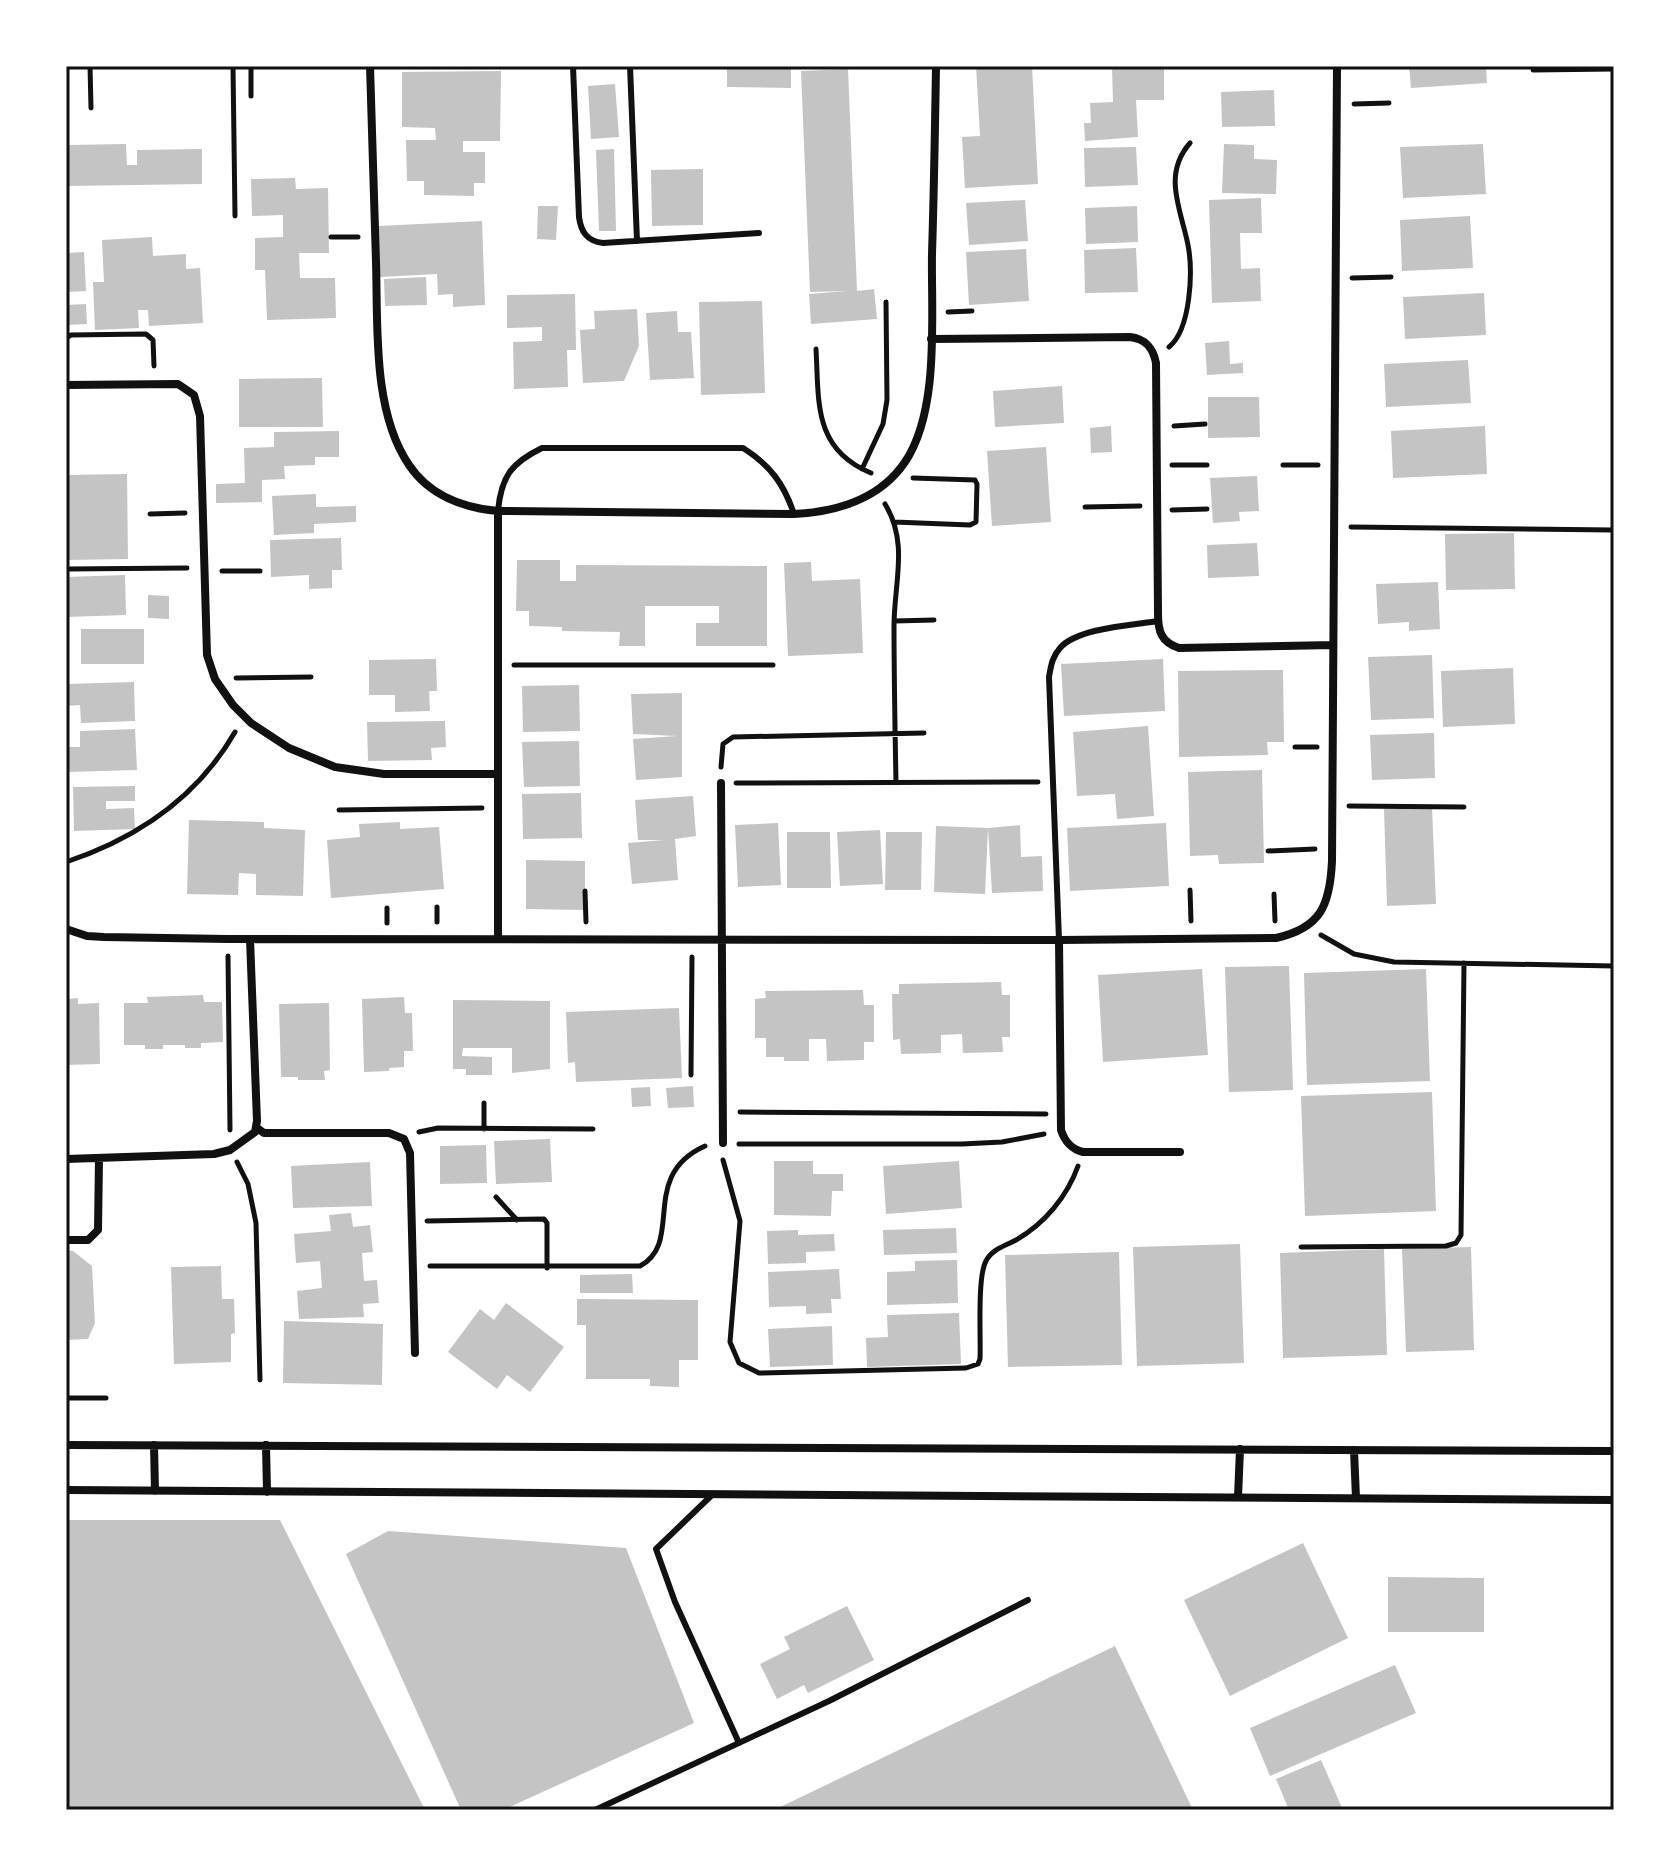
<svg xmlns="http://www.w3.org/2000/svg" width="1680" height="1876" viewBox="0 0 1680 1876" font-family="'Playfair Display',serif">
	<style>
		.building { fill: #c4c4c4 }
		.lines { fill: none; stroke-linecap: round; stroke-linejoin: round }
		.path { stroke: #111; stroke-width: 5 }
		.service { stroke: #111; stroke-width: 6 }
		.minor { stroke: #111; stroke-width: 8 }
		.neatline { fill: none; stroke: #111; stroke-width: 3 }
	</style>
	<rect width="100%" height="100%" fill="#fff"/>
	<!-- building -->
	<path class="building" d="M727,66H791V88L727,87Z
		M976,66H1032L1038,184L965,188L962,137L980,136Z
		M1112,66H1164V100H1136L1138,137L1085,141L1084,123H1091L1090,103L1113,102Z
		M1409,66H1486L1487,83L1411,88Z
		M848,69L857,291L874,289L877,319L811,324L809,294L847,291L810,292L801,71Z
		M501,71L500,141H463V152H485V183H474V196L424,195V181H407L406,140H436L435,128L402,127V72Z
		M615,84L619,137L591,139L588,86Z
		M1274,90L1275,126L1222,127L1221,92Z
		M126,144L127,165H137V150L202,149V184L68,186V145Z
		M1224,144L1254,145V159L1277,160L1276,194L1222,193Z
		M1483,144L1486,194L1403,198L1400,147Z
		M1136,147L1138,185L1085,187L1084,148Z
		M614,149L616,231H599L596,150Z
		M703,169V225L652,226L651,170Z
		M295,178L296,189L328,188L329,253H299L300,278H335L336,318L267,320L265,270H255V238L283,237V215L252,216L251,179Z
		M1261,198L1262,233H1240L1241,269L1260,268L1261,301L1212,303L1209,200Z
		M1025,200L1028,241L969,245L966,203Z
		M538,206H558L556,240L537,239Z
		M1137,206L1138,242L1086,244L1085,208Z
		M1470,216L1473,268L1402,271L1400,220Z
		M482,221L485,305L453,307V294L438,295L437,274L380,277L378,226Z
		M152,237L153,256L186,254V269L200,268L203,323L149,326L148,310H138L139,328L95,330L93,282H104L102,240Z
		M1136,248L1138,292L1085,293L1084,250Z
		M1026,249L1029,301L969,305L966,252Z
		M84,252L86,291L66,292V253Z
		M426,277L427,305L385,306L384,279Z
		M1484,293L1486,335L1405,339L1403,297Z
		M575,294L576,350H567L568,387L514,389L513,342L542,341V327L507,328V295Z
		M762,301L765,393L701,395L699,302Z
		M86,304L87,324L66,325V305Z
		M637,309L639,346L624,381L583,383L580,330L595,329L594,311Z
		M677,311L678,332H691L694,378L650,380L646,313Z
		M1229,341L1230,364L1243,363V373L1207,375L1205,343Z
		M1468,360L1471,403L1386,407L1384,364Z
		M322,378L323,427H239V379Z
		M1062,386L1064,423L995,427L993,391Z
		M1208,397H1259L1260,437L1208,438Z
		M1111,426L1112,452L1091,453L1090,428Z
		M1485,426L1487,474L1393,478L1391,431Z
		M339,431V457H315V465L284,466L285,479L262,480V502L216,503V484L245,483L244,448L274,447V432Z
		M1046,447L1051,522L992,526L987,451Z
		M127,474L128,559L66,560V475Z
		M1257,476L1259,511L1239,512L1240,521L1213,523L1210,478Z
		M316,494V507L356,506V522L314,524V533L274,535L272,496Z
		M1514,533L1515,589L1446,590L1445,534Z
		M341,538L342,570H332V588L309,589V575L271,577L270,540Z
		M1257,543L1259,576L1208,578L1207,545Z
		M517,560H560V581H576V565L767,566V646H696V623H719V606H645V646H619L620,632L562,631V627L529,626V611H516Z
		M811,562L812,581L860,579L863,653L788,656L784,563Z
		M125,575L126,615L66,617V577Z
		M1438,582L1440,629L1409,631V622L1378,624L1376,584Z
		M148,595L169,596V619L148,618Z
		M81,629H144V664H81Z
		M1432,655L1434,718L1371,720L1368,657Z
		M436,659L437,691H429L430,711L395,712V695H369V660Z
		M1163,659L1165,711L1064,716L1061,664Z
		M1513,668L1515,724L1443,727L1441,671Z
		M1283,670L1284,742H1267L1268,755L1179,757L1178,671Z
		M134,682L135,721L81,723L80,705L66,706V684Z
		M579,685L580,731L523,732L522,686Z
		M682,693V777L636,780L633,739L677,736L633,734L631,694Z
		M445,721L446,747L431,748L432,760L368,761L367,722Z
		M1148,726L1154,816L1117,819L1115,794L1077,796L1073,732Z
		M135,729L137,770L66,772V747H80V731Z
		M1434,733L1435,778L1372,780L1370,735Z
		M579,741L580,786L524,787L522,742Z
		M1262,770L1264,863L1219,864L1218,855L1190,856L1188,772Z
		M135,786V801H106V809L134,808L135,829L74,831L73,787Z
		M581,793L582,838L523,839L522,794Z
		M693,796L696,836L675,839L678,880L632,884L628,843L664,840H638L635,800Z
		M1432,807L1436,904L1387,906L1384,809Z
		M189,820L264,822V828L305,830L303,896L256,895V874L239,873L238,895L187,894Z
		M400,822V829L439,827L444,889L331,898L327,840L360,837L359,824Z
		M778,823L781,885L738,887L735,825Z
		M1166,823L1169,886L1070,891L1067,828Z
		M1020,825L1021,857L1042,856L1043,891L992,893L988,828Z
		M936,826L988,828L985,894L934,892Z
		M880,830L883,884L840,886L837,832Z
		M787,832H830L831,888H787Z
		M886,832H922L921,890H885Z
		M526,860L585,861V910L526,909Z
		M1289,966L1293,1090L1229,1092L1225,967Z
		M1202,969L1208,1055L1103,1062L1098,975Z
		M1426,969L1430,1081L1307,1085L1304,973Z
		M1001,982L1002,995H1010V1037H1002L1003,1052L963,1053L962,1034L941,1035V1053L901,1054L900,1039L893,1040L892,994H899V984Z
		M863,990L864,1005H874V1042H864V1060L827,1061L826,1039H809V1061H784V1057H766V1038H755V999L766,998L765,991Z
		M203,995L204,1002H222L223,1042L201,1043V1048H185V1045H163V1049H145V1045H124V1003H148L147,997Z
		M404,997L405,1013H412L413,1051H404V1067L389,1068V1071L364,1072L362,999Z
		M78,998V1004L99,1003L100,1064L66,1065V1004L68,999Z
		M453,1000L550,1001V1069L512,1073V1048H463L462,1056L492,1057V1075H466V1069H453Z
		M329,1003L330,1070L324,1071L325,1080H298V1077H281L279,1004Z
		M679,1008L682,1078L576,1082L575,1062L568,1063L566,1012Z
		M693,1086L694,1107L668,1108L666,1088Z
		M650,1087L651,1106L632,1107L631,1088Z
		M1432,1092L1436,1211L1305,1216L1301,1096Z
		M550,1139L552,1182L496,1184L494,1141Z
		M486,1145L487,1183L440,1184V1146Z
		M774,1161H813V1174H843V1191H832L831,1216L774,1215Z
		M959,1161L962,1208L886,1214L883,1166Z
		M370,1162L372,1206L293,1208L291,1166Z
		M351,1213L353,1227L370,1225L373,1252L362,1253L364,1281L377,1280L379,1303L363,1304L364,1317L299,1319L297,1291L322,1288L320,1261L296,1263L294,1234L331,1231L329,1215Z
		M956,1228L957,1253L884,1255L883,1230Z
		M798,1230V1235L834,1234L835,1251L806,1252V1263L768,1264L767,1231Z
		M1240,1244L1244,1363L1137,1366L1133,1247Z
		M1471,1247L1474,1350L1406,1352L1402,1249Z
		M1384,1249L1387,1355L1283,1358L1280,1253Z
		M66,1250L73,1251L92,1266L95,1323L88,1339L66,1340Z
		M1119,1252L1122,1365L1008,1367L1005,1255Z
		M957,1260L958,1303L887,1305V1272L915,1271V1261Z
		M221,1266L222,1299H234L235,1333L231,1334V1362L174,1364L171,1267Z
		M839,1269L841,1299H831L832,1313L806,1314V1306L769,1307L768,1272Z
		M632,1274L633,1293H580V1275Z
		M577,1299L698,1300V1360H679V1387L650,1386V1379H586V1325H577Z
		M506,1303L564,1347L530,1392L507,1375L497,1389L448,1352L480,1309L494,1320Z
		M959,1313L961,1364L867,1367L866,1338L888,1337L887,1315Z
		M284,1321L383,1324L382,1385L283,1383Z
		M832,1326L833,1365L770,1367L768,1329Z
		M66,1520H280L425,1810H66Z
		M388,1531L626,1548L694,1723L503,1810H461L346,1554Z
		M1303,1543L1348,1638L1230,1696L1184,1600Z
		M1388,1577L1484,1578V1632H1388Z
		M847,1606L874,1660L808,1693L804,1685L777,1699L760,1664L790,1649L784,1637Z
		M1115,1646L1193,1810H774Z
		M1395,1665L1416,1713L1270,1776L1250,1728Z
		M1321,1760L1343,1810H1289L1276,1779Z"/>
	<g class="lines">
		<!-- path -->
		<path class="path" d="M90,66L91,108
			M233,66L235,216
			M1533,70L1614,69
			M251,96V66
			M1354,104L1389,103
			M331,237H358
			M1352,278L1391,277
			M948,312L972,311
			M66,338L71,335L146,334L153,340L154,366
			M1169,347C1191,329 1193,271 1188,245C1181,209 1162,175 1190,143
			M816,349C819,402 813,449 871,473
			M1174,426L1205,424
			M1172,465H1207
			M1283,465H1318
			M862,469L883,424L887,400L886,302
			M885,504C909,543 894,583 894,626C894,678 895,730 896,782
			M1085,507L1140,506
			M1172,510L1207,509
			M150,514L185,513
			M894,522L970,525L976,522L977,484L975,480L913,478
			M1351,527L1614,530
			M66,569L187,568
			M222,571H260
			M894,621L934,620
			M514,665H773
			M236,678L311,677
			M1295,747H1317
			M721,767L723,744L733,737L924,733
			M736,783L1038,782
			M1349,806L1464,807
			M339,810L482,808
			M1268,851L1315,849
			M66,862C138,838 197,798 235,732
			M1190,890L1191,921
			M585,891L586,922
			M1274,894L1275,921
			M437,907V922
			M387,908V923
			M1321,935L1354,954L1394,962L1614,966
			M228,956L230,1130
			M691,1075L692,957
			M484,1103V1129
			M740,1112L1046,1114
			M419,1132L438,1128L593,1129
			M739,1144H962L1002,1142L1044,1134
			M723,1160L740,1221L730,1342L739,1363L759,1373L966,1368L978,1364L980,1359C981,1338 977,1277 986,1261C992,1249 1005,1246 1016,1240C1044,1224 1067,1197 1078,1166
			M237,1162L248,1184L256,1223L260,1380
			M496,1197L517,1220
			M427,1221L544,1219L547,1223V1268
			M1301,1247L1446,1246L1456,1243L1461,1235L1464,963
			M430,1266H640C685,1242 638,1176 705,1146
			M66,1398H106"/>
		<!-- service -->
		<path class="service" d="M573,66L579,217C581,232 587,241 603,243L759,233
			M630,66L637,241
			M498,511C501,477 511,463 542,448H743C770,465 784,484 794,514
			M1059,940L1049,677C1051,666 1052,657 1060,648C1077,628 1133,625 1158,621
			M713,1494L656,1549L675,1602L739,1743
			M595,1810L829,1701L1028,1600"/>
		<!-- minor -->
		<path class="minor" d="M370,66C372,131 374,197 376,262C378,324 372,411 409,465C429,495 463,508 498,511L794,514C836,512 880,499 905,462C940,410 931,316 932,254C934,191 935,129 936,66
			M931,339L1130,337C1146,339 1153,348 1156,363L1158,614C1158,631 1161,642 1179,648L1333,645
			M66,385L178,384L194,395L200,416L207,655L215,679L233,705L251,723L289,748L335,767L384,774H498
			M721,783L723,1143
			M66,929L87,936L104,937L228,939L1059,940L1276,938C1321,928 1330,905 1332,861L1337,66
			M498,939V511
			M1059,940L1061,1130C1065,1142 1071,1149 1083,1152H1180
			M257,1128L264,1133H389L404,1139L410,1153L415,1353
			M66,1159L214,1154L230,1150L255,1132L257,1121L250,939
			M66,1240H88L98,1230L99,1158
			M66,1445L1614,1451
			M154,1445L155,1491
			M266,1445L267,1492
			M1354,1450L1356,1498
			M66,1490L1614,1500
			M1238,1497L1240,1449"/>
	</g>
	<!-- border -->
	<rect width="1680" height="1876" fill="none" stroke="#ffffff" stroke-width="136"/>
	<rect x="68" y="68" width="1544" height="1740" class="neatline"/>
</svg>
